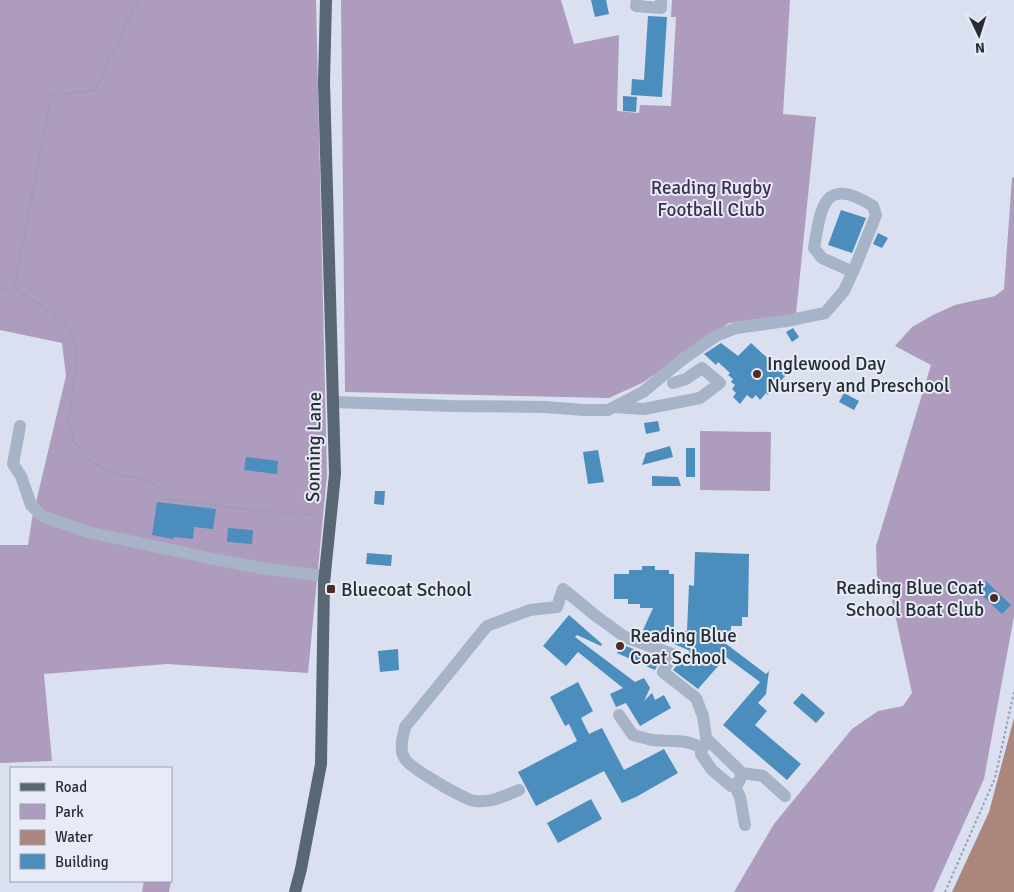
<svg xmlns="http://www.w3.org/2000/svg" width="1014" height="892" viewBox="0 0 1014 892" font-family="Signika,sans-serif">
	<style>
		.green { fill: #ad9cbd }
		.water { fill: #aa867c }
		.building { fill: #4b8dbc }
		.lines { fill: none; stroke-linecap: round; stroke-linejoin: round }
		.path { stroke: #929eb2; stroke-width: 2; stroke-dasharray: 2.5 2.5; stroke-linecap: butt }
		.minor { stroke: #a7b3c6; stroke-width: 12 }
		.major { stroke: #596674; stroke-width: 12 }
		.poi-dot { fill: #512c20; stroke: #e6ebf7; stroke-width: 2 }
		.labels { text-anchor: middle; stroke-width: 4; stroke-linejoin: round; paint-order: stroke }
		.park-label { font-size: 19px; fill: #402d50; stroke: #e6ebf7 }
		.poi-label { font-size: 19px; fill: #272d33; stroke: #e6ebf7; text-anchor: start }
		.street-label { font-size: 19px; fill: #272d33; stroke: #e6ebf7 }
	</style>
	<rect width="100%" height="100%" fill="#dae0ef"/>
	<!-- green -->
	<path class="green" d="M0,0H316L327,475L308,673L167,664L44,674L52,761L0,763V545H28L32,519L66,376L62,343L0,330Z
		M341,0H561L574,44L619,35L617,111L639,113L640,105L671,106L676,17H671L672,0H790L783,114L816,117L796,314L729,323L642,383L609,398L345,392Z
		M1014,177V616L984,779L933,892H734L774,824L852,729L878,711L903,706L912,693L892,600L877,576L876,546L931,365L895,346L912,327L933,315L955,305L995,296L1004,289L1012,178Z
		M700,431L771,432L770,491L700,490Z
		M144,881H171L169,892H142Z"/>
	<!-- water -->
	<path class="water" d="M1014,718V892H952L989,812Z"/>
	<!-- building -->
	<path class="building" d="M591,0H606L609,14L595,17Z
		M648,16L667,17L662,97L631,95L632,79L644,80Z
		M623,96L637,97L636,112L623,111Z
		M841,210L866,218L852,253L828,245Z
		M878,233L888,238L882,248L873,244Z
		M793,328L799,337L792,342L786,332Z
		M721,343L738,356L751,343L786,375L768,395L766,393L760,400L756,395L752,399L747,395L740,404L733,397L736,393L732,389L735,385L731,382L733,379L728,375L730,373L718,362L716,365L704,354Z
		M844,393L859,401L854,410L839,402Z
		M658,421L660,431L646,434L644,423Z
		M670,446L673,457L642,465L646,453Z
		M686,448H695V477H686Z
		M598,450L604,482L588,484L583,452Z
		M246,457L278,461L277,474L244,470Z
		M652,476L678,477L681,486H652Z
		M375,491H385L384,505L374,504Z
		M157,502L216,509L213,529L194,527L193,539L174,537L173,539L152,535Z
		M228,528L253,530L252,544L227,542Z
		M695,552L749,554L748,617H742V626H731V635L713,634L766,674L769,671L766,694L758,703L767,711L755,725L801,764L787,780L723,725L760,682L726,657L698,689L673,670L690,651L643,630L653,608H640V604H628V599H614V574H629V570H642V566H655V570H669V574H674V631H687L689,585L694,586Z
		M367,553L392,555L391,566L366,564Z
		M986,581L1011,605L1002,614L977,591Z
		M569,615L602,644L601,646L577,635L575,637L635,682L644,678L650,688L644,701L652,693L655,700L664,695L671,708L640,726L626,703L616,707L610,694L623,688L578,652L566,666L543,646Z
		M621,644L660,660L655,670L617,653Z
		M398,649L399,670L380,672L378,651Z
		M578,682L593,711L581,718L589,734L602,728L624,770L664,749L678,773L636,797L622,803L604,771L536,806L518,772L577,741L569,724L565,726L550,697Z
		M802,693L825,713L816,723L793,703Z
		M591,799L602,819L558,843L547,823Z"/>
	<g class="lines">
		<!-- path -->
		<path class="path" d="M14,288L52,93L68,94L95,90L138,0
			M1,289L14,288L61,318L74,338L77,359L69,421L74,442L86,458L100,467L115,474L139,478L155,485L165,499L268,512L321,515
			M945,892L995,778L1014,692"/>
		<!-- minor -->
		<path class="minor" d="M637,0L636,6L661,8V0
			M333,402L452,406L545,407L584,410H608L643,392L683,359L716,336L736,328L786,321L825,313L844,291L855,267L876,215L873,206C824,175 821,206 814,248L822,258L853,272
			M614,407L644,409L700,398L720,383L702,368L686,379L673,383
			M20,426L13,464L21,476L31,505L42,516L88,532L209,558L260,568L325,576
			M619,715L633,735C640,737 647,739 653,740C670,742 688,738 702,749
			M710,742L742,773L739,782L731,786L712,770L701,754L703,747Z
			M742,773L763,776L785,796
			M734,784L740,797L745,825
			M519,790C504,796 491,803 475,801C465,800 412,769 406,760C398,751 403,737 405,727L487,626L530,610L557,607L563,589L596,616L625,637L672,654L663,672L696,698L703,716L707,744"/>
		<!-- major -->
		<path class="major" d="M295,892L301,869L321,764L324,583L335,474L324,82L326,0"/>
	</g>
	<!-- markers -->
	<g class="poi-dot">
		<circle cx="757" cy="374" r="5"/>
		<rect x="326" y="584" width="10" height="10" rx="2.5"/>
		<circle cx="994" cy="598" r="5"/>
		<circle cx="620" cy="646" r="5"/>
	</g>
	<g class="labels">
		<!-- park labels -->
		<g class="park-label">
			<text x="711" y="194">Reading Rugby<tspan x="711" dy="22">Football Club</tspan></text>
		</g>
		<!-- poi labels -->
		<g class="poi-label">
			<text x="767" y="370">Inglewood Day<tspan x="767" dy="22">Nursery and Preschool</tspan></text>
			<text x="984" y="594" text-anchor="end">Reading Blue Coat<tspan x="984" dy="22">School Boat Club</tspan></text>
			<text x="341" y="596">Bluecoat School</text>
			<text x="630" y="642">Reading Blue<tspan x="630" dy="22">Coat School</tspan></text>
		</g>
		<!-- street labels -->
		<g class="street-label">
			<text transform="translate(313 447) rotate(-89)" y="7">Sonning Lane</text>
		</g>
	</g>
	<!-- legend -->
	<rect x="10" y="767" width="162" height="115" fill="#e6ebf7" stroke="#9a9fa9"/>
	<rect x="20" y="783" width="25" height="8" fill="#596674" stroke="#9a9fa9"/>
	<text x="55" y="792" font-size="15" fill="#272d33">Road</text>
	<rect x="20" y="804" width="25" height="15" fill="#ad9cbd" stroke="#9a9fa9"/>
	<text x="55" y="817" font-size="15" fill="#272d33">Park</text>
	<rect x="20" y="830" width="25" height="15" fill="#aa867c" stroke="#9a9fa9"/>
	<text x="55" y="842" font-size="15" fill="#272d33">Water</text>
	<rect x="20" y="854" width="25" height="15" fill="#4b8dbc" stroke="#9a9fa9"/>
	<text x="55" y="867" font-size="15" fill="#272d33">Building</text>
	<!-- north arrow -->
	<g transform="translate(979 35) rotate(176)" stroke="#e6ebf7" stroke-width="4" paint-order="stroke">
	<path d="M0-4L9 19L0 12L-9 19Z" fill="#272d33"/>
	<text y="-8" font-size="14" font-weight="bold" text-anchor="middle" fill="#272d33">N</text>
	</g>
</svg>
